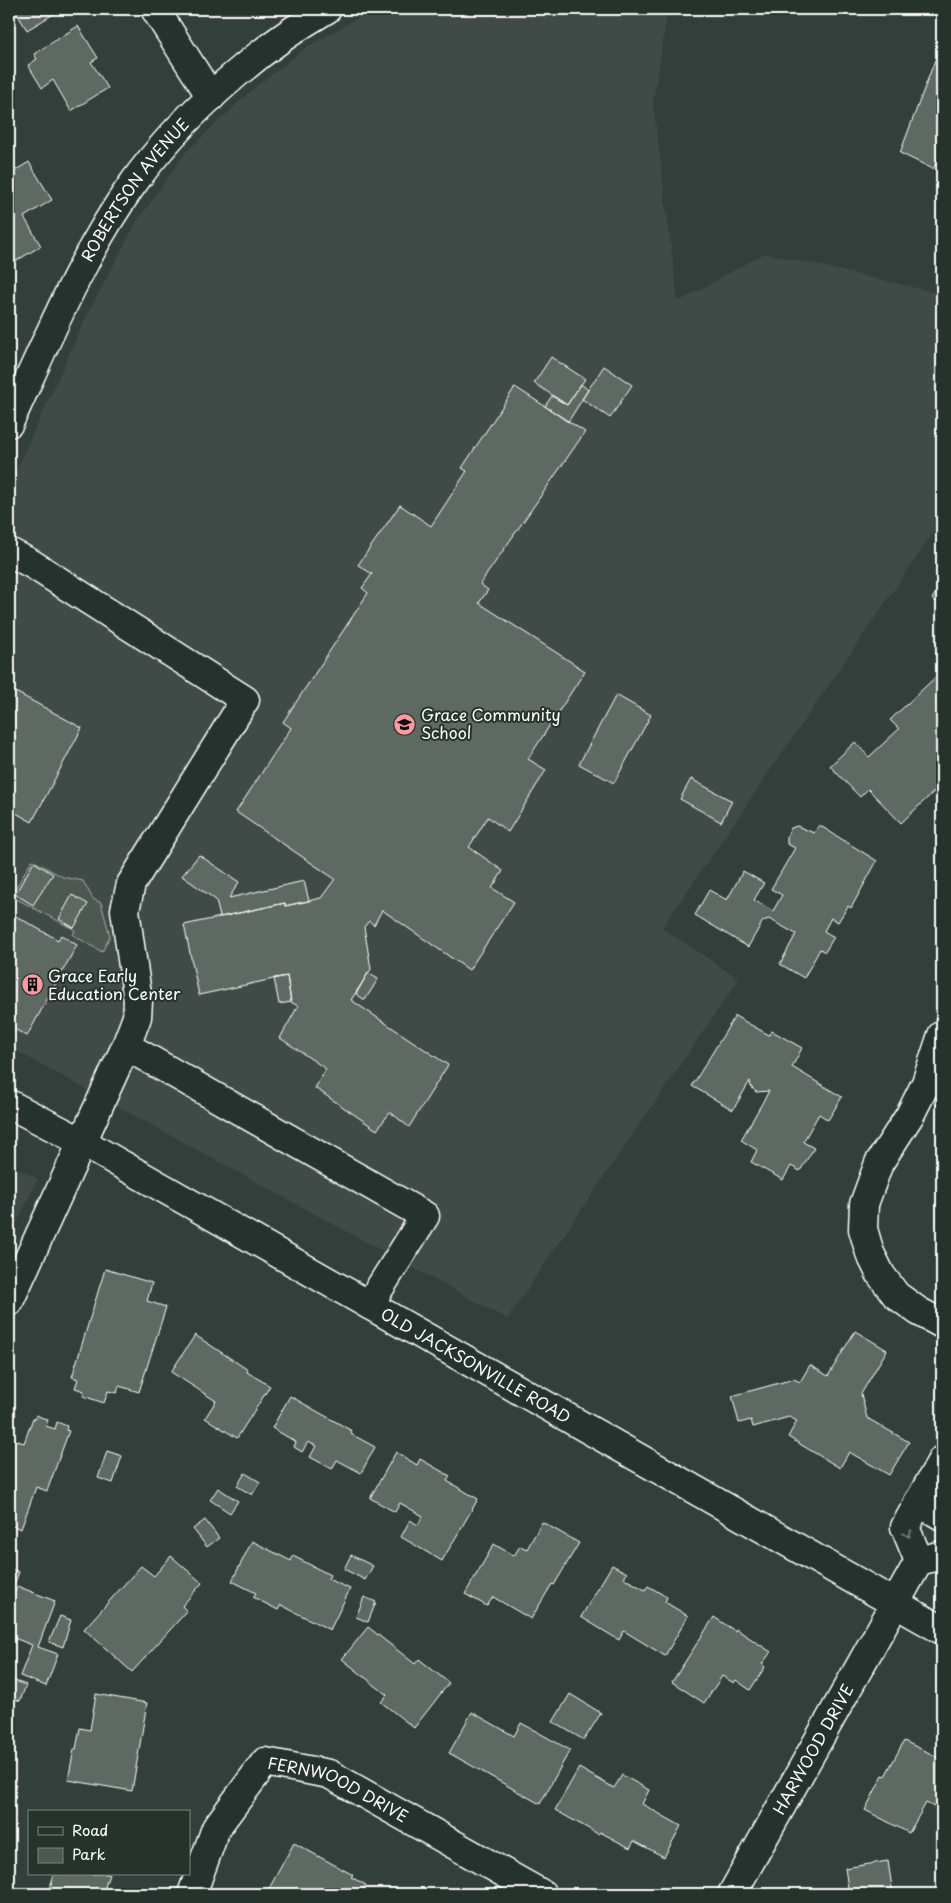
<svg xmlns="http://www.w3.org/2000/svg" width="951" height="1903" viewBox="0 0 951 1903" font-family="'Playpen Sans',sans-serif">
	<style>
		.built { fill: #404c47 }
		.green { fill: #4d5853; stroke: #a6aca9 }
		.building { fill: #5f6964; stroke: #fff }
		.lines { fill: none; stroke-linecap: round; stroke-linejoin: round }
		.minor-casing { stroke: #fff; stroke-width: 31 }
		.major-casing { stroke: #fff; stroke-width: 31 }
		.minor { stroke: #26332d; stroke-width: 28 }
		.major { stroke: #26332d; stroke-width: 28 }
		.oneway { stroke: #727a76 }
		.labels { text-anchor: middle; stroke-width: 4; stroke-linejoin: round; paint-order: stroke }
		.street-label { font-size: 16px; fill: #fff; stroke: #26332d }
		.poi-label { font-size: 16px; fill: #fff; stroke: #26332d; text-anchor: start }
	</style>
	<rect width="100%" height="100%" fill="#333f3a"/>
	<filter id="ink" filterUnits="userSpaceOnUse"><feTurbulence type="fractalNoise" baseFrequency=".02" numOctaves="2"/><feDisplacementMap in="SourceGraphic" scale="10" xChannelSelector="R" yChannelSelector="G"/><feConvolveMatrix kernelMatrix="1 2 1 2 8 2 1 2 1" color-interpolation-filters="sRGB"/></filter>
	<g filter="url(#ink)">
		<!-- built -->
		<path class="built" d="M374,9H668L653,103L678,302L765,253L942,294V520L662,928L739,979L507,1319L9,1047V486L88,313L136,223L186,152L253,89L307,47Z
			M9,1164L38,1179L9,1239Z"/>
		<!-- green -->
		<path class="green" d="M32,860L63,877L83,881L93,899L101,903L110,936L102,952L73,935L75,930L11,896Z"/>
		<!-- building -->
		<path class="building" d="M14,9H62L27,30Z
			M78,26L98,58L91,62L108,88L71,111L53,80L42,88L28,65L37,59L34,54Z
			M935,60L942,63V152L933,169L900,153Z
			M29,162L52,200L24,217L41,246L11,264L9,261V174Z
			M551,357L585,379L567,405L534,383Z
			M604,366L632,385L610,418L582,399Z
			M581,384L588,390L568,422L545,406L552,396L567,405Z
			M515,387L585,432L480,584L488,590L479,603L585,671L528,759L546,770L508,832L488,817L469,847L503,871L492,888L514,902L469,970L382,910L374,925L369,921L364,927L371,969L351,1000L448,1065L409,1127L390,1112L377,1130L315,1088L326,1069L280,1038L298,1006L291,1002L287,976L199,995L184,925L285,903V906L321,898L335,879L236,812L291,728L283,722L368,593L362,588L372,574L358,565L400,505L431,526L467,471L462,468Z
			M942,583V605L932,599Z
			M942,671V784L901,823L868,789L860,797L830,766L855,742L869,757L899,729L890,720Z
			M10,689L82,728L32,822L9,809Z
			M616,695L651,715L614,783L579,764Z
			M691,779L732,801L721,822L680,799Z
			M819,825L877,861L851,908L848,906L838,922L831,918L824,931L834,937L825,952L820,949L804,978L780,964L796,934L769,919L763,921L748,947L695,915L709,890L727,900L743,871L764,883L754,900L773,911L782,895L771,889L795,848L787,844V836L791,828L797,826L814,833Z
			M199,855L239,882L229,898L304,881L309,901L285,906V903L220,917L216,900L182,876Z
			M34,862L53,874L33,905L15,894Z
			M72,895L88,904L74,928L59,919Z
			M14,915L58,940L61,935L77,945L27,1036L9,1026V924Z
			M368,973L378,979L365,1000L356,994Z
			M287,976L291,1002L279,1004L274,978Z
			M735,1016L769,1035L772,1031L802,1048L792,1067L842,1097L828,1120L819,1114L803,1142L814,1148L800,1171L791,1166L783,1180L751,1162L757,1150L741,1140L769,1091L756,1092L751,1087L750,1081L733,1110L692,1086Z
			M105,1269L152,1283L147,1301L166,1307L139,1392L119,1386L117,1393L108,1391L104,1403L83,1396L84,1391L75,1388L78,1379L72,1377Z
			M855,1331L887,1350L861,1394L867,1418L909,1442L889,1475L849,1452L840,1468L788,1437L797,1421L789,1417L753,1427L751,1420L739,1423L732,1396L794,1379L800,1382L810,1365L828,1376Z
			M195,1335L248,1370L247,1372L270,1386L237,1438L205,1418L216,1401L171,1372Z
			M290,1396L352,1431L351,1434L375,1447L361,1473L337,1460L332,1469L310,1457L316,1446L308,1442L302,1452L294,1447L296,1442L272,1428Z
			M36,1415L48,1420L46,1426L55,1429L57,1422L67,1426L66,1430L69,1431L47,1491L36,1487L21,1529L9,1525V1438L24,1443L33,1418L35,1419Z
			M107,1451L122,1456L113,1483L98,1478Z
			M396,1452L417,1465L420,1459L450,1476L447,1481L478,1499L442,1561L401,1537L410,1520L418,1525L423,1516L400,1503L395,1512L370,1498Z
			M245,1473L260,1482L252,1495L237,1486Z
			M218,1488L238,1501L230,1513L210,1500Z
			M205,1520L219,1538L207,1547L193,1529Z
			M542,1522L579,1543L554,1585L552,1584L531,1619L493,1597L487,1606L465,1594L494,1544L514,1556L520,1546L527,1549Z
			M252,1541L291,1561L293,1556L330,1575L328,1579L350,1589L330,1630L281,1605L278,1610L253,1597L256,1593L232,1581Z
			M351,1555L373,1566L365,1580L344,1569Z
			M171,1556L202,1583L182,1606L187,1611L132,1672L84,1629L141,1566L154,1576Z
			M612,1565L627,1573L624,1578L645,1590L648,1586L667,1597L665,1602L688,1616L665,1656L624,1631L619,1640L581,1617Z
			M9,1568L19,1572L12,1590L15,1592L17,1586L55,1601L38,1647L58,1654L46,1686L20,1676L32,1645L9,1636Z
			M364,1597L376,1602L368,1622L356,1617Z
			M60,1616L71,1620L63,1647L49,1642Z
			M714,1617L735,1631L736,1629L771,1652L762,1664L765,1667L750,1690L736,1680L734,1683L722,1676L704,1703L672,1682Z
			M368,1627L415,1664L419,1659L449,1683L414,1728L381,1702L387,1695L342,1659Z
			M9,1679L26,1685L20,1701L9,1697Z
			M96,1694L147,1703L132,1791L68,1780L74,1749H76L80,1728L90,1730Z
			M570,1694L601,1713L584,1740L553,1722Z
			M472,1712L514,1736L521,1723L570,1750L540,1804L449,1753Z
			M904,1741L942,1759V1811L926,1803L909,1833L865,1810L883,1775L885,1776Z
			M579,1768L614,1788L622,1775L649,1790L642,1804L681,1826L664,1857L634,1841L630,1848L600,1832L598,1834L555,1810Z
			M294,1843L353,1875L351,1877L366,1885L360,1894H266Z
			M888,1861L893,1894H849L845,1868Z
			M54,1874H109L103,1894H48Z"/>
		<g class="lines">
			<defs>
				<g id="minor">
					<path d="M155,9L211,97"/>
					<path id="s1" d="M9,423C46,343 80,258 132,185C180,118 256,50 327,9"/>
					<path d="M9,552L32,564L245,700L131,884L125,910L138,1001L137,1017L126,1046"/>
					<path d="M942,1035L926,1083L910,1115L879,1163L864,1204L863,1229L870,1253L881,1275L896,1295L918,1311L942,1324"/>
					<path d="M9,1302L126,1046L425,1216L369,1305"/>
					<path d="M918,1502L942,1516"/>
					<path d="M919,1561L905,1527L942,1460"/>
					<path id="s2" d="M192,1894L216,1828L265,1762L329,1774L542,1894"/>
					<path id="s3" d="M732,1894L919,1561L942,1555"/>
				</g>
				<g id="major">
					<path id="s4" d="M9,1104L82,1142L942,1630"/>
				</g>
			</defs>
			<!-- minor casing -->
			<use href="#minor" class="minor-casing"/>
			<!-- major casing -->
			<use href="#major" class="major-casing"/>
			<!-- minor -->
			<use href="#minor" class="minor"/>
			<!-- major -->
			<use href="#major" class="major"/>
		</g>
		<!-- one-way arrows -->
		<defs><path id="oneway-chevron" d="M-2-3.5L2.5 0L-2 3.5" fill="none" stroke-width="1.6" stroke-linecap="round" stroke-linejoin="round" transform="scale(1.25)"/></defs>
		<use class="oneway" href="#oneway-chevron" transform="translate(908 1534) rotate(69)"/>
	</g>
	<!-- icons -->
	<defs>
		<symbol id="school-disc" viewBox="-11 -11 22 22"><circle r="9.5" fill="#ff9aa2" stroke="#26332d"/><path d="M0-5L7-2L0 1L-7-2ZM-4 1L0 2.5L4 1V4Q0 6-4 4Z" fill="#111"/></symbol>
		<symbol id="building-disc" viewBox="-11 -11 22 22"><circle r="9.5" fill="#ff9aa2" stroke="#26332d"/><path d="M-4-6H4V6H1V3H-1V6H-4ZM-2.5-4.3h1.7v1.8h-1.7ZM.8-4.3h1.7v1.8H.8ZM-2.5-1h1.7V.8h-1.7ZM.8-1h1.7V.8H.8Z" fill="#111"/></symbol>
	</defs>
	<g fill-rule="evenodd">
		<use href="#school-disc" x="392" y="712" width="25" height="25"/>
		<use href="#building-disc" x="20" y="972" width="25" height="25"/>
	</g>
	<g class="labels">
		<!-- street labels -->
		<g class="street-label">
			<text dy="6" stroke="none"><textPath href="#s1" startOffset="266">ROBERTSON AVENUE</textPath></text>
			<text dy="6" stroke="none"><textPath href="#s4" startOffset="535">OLD JACKSONVILLE ROAD</textPath></text>
			<text dy="6" stroke="none"><textPath href="#s3" startOffset="166">HARWOOD DRIVE</textPath></text>
			<text dy="6" stroke="none"><textPath href="#s2" startOffset="231">FERNWOOD DRIVE</textPath></text>
		</g>
		<!-- poi labels -->
		<g class="poi-label">
			<text x="421" y="721">Grace Community<tspan x="421" dy="18">School</tspan></text>
			<text x="48" y="982">Grace Early<tspan x="48" dy="18">Education Center</tspan></text>
		</g>
	</g>
	<!-- margin -->
	<rect width="951" height="1903" fill="none" stroke="#26332d" stroke-width="30"/>
	<rect x="15" y="15" width="921" height="1873" fill="none" stroke="#fff" stroke-width="2" filter="url(#ink)"/>
	<!-- legend -->
	<rect x="28" y="1810" width="162" height="65" fill="#26332d" stroke="#7d8581"/>
	<rect x="38" y="1827" width="25" height="8" fill="#26332d" stroke="#7d8581"/>
	<text x="72" y="1836" font-size="15" fill="#ffffff">Road</text>
	<rect x="38" y="1848" width="25" height="15" fill="#4d5853" stroke="#7d8581"/>
	<text x="72" y="1860" font-size="15" fill="#ffffff">Park</text>
</svg>
